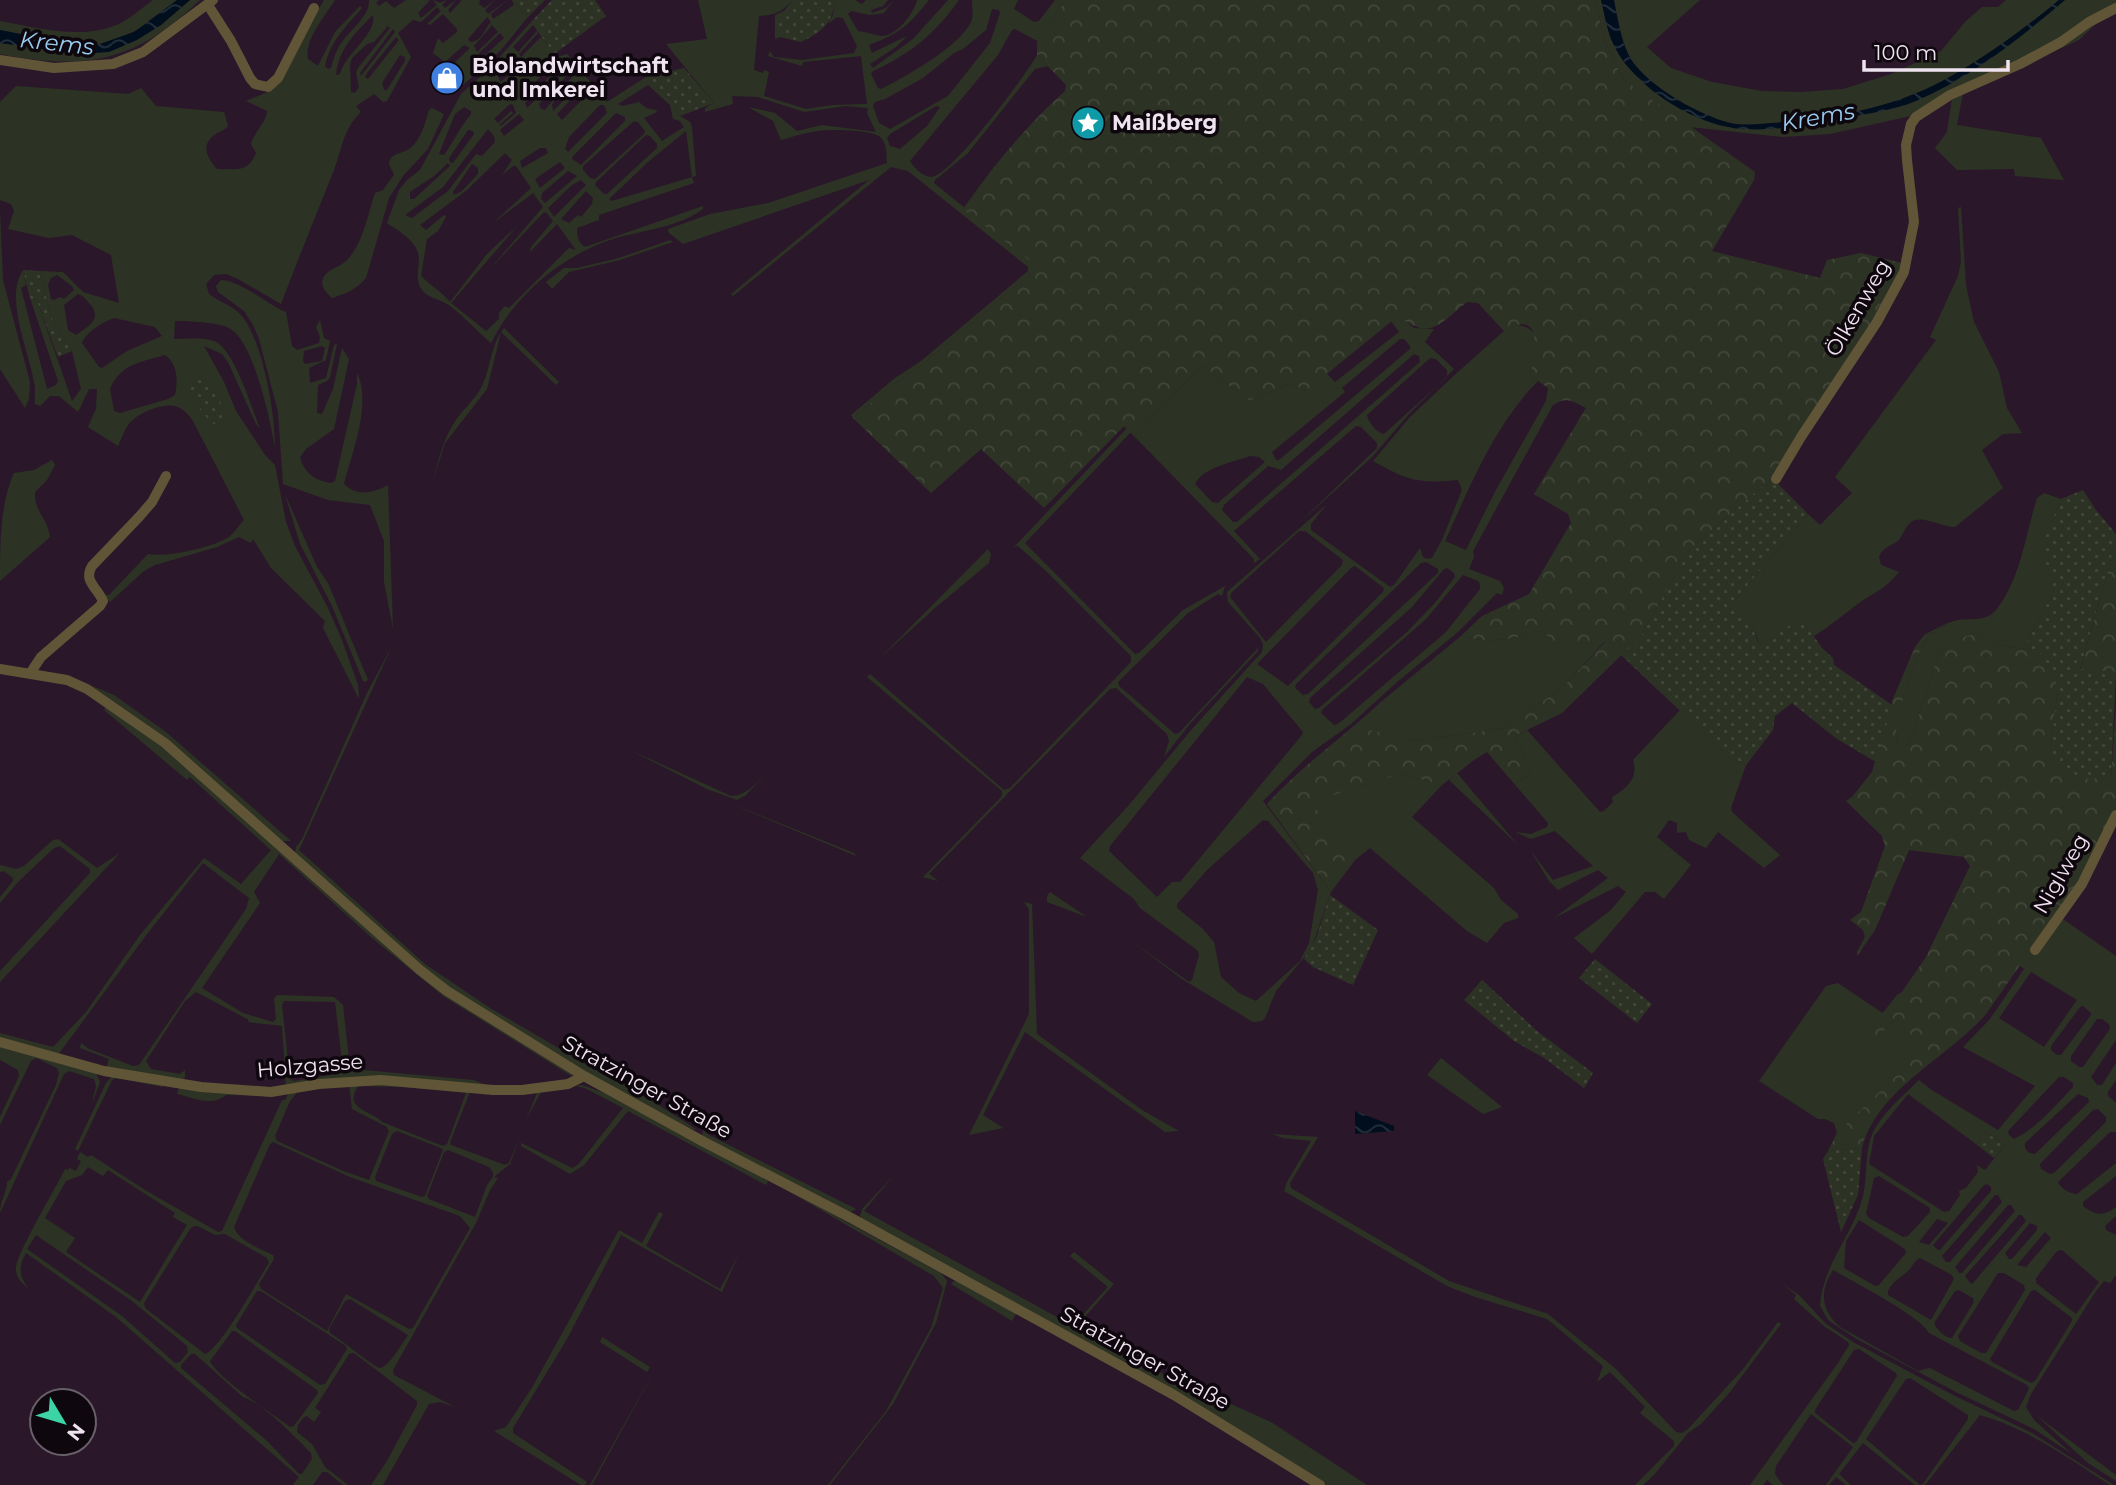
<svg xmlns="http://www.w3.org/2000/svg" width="2116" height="1485" viewBox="0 0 2116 1485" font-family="Montserrat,sans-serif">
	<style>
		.green { fill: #2d3324; fill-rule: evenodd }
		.forest { fill: url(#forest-crowns) }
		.garden { fill: url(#garden-dots) }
		.water { fill: url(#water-waves) }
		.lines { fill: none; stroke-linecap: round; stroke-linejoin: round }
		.street { stroke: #615538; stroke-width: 10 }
		.labels { text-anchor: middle; stroke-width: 7; stroke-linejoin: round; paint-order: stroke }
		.poi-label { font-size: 21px; font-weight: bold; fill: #efe3ef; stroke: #0e070e; text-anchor: start }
		.street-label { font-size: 21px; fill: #efe3ef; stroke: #0e070e }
		.water-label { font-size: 23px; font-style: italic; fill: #9accf0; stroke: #0e070e }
	</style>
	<defs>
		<pattern id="forest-crowns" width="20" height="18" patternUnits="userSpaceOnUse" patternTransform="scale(1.75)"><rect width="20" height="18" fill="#2d3324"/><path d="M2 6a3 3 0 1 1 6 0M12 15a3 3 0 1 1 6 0" fill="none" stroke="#424739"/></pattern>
		<pattern id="garden-dots" width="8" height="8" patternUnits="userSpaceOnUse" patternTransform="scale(1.75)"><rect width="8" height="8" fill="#2d3324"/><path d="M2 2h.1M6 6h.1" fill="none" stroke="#424739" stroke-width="1.8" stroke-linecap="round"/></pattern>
		<pattern id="water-waves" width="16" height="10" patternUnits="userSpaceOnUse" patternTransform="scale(1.75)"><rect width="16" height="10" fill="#000e1d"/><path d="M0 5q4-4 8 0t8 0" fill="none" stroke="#26313e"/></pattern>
	</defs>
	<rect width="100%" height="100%" fill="#2a182a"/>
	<!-- green -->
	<path class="green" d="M153,0H177C149,24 119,46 81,46L0,30V21C38,28 84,41 121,23C132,17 143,7 153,0Z
		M190,0H200C135,62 87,71 0,54V43L90,55L161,25Z
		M324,0H335C325,16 304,40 308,59L318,66L335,32L360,6L362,8C347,25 329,43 325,66L328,69L331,68C334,58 336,50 342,42C351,29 370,16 369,0H379L376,3L379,6L386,1L394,8L406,0H430L418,13L421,18L437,5L433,0L440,3L447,0L442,5L445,8L456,0L448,10L450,13L462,0H480L479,4L484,8L495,0L485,10L488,14L508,0L491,14L493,19L514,5L512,0H514L527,18L501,50L462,86L453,79L458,72L451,66L470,48L464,45L445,62L433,53L438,38L443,43L457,32V29L443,14L430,25L427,24L441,11L437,7L421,22L413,20L398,33L411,57L387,101L383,102L374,94L356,106L361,112C343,129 342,149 334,170C316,215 298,259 281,304L238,279L226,274L214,275L206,284L209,294C219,302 232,305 241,315C263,341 275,413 275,447C270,420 254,341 229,328C218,322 188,321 175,321L174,339C187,339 202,337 214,341C234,348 252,409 260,429L256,424L228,362L222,354L204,346L224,382L236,411L265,455L275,465L286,522L295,546L328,608L342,640L358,685L359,699L323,628L325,621L271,568L253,539L251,543L239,537L217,547L155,565L144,571L110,602L104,595H109L148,554C166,558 214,547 229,537C234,533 239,525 244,520L193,421C188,414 183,408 175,406C161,403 137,413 128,425C124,431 121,439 118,446L88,427L96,409L97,389H89L78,412L59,396H50L40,406L35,404C34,396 36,389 34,382C29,351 4,298 23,270L26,285L21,288L47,389L56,385L58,381L30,298L37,301L72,401L81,389L72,351L51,317L40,271L63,272L83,292L119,303L111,255L72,235L49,238L8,229L14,211L11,204L0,200V102L16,86L128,94L141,88L156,106L224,112L228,126C224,131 220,131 214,135C200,146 208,159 217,169C235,169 249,173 256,153L251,144C255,131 267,121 267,111L246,101L270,91ZM373,15C377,35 346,52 340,74L336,75C339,48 355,33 373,15ZM487,17L491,22C484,29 482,42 470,42L468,39ZM492,25L498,32L477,52L474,46ZM388,26L390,28L358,68L356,73L359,87L355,93L351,92L350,64L352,58L367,44L374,42ZM393,29L395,32L361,76L360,73ZM500,33L504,38L482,58L479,53ZM396,37L399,40L368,79L365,77L367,73ZM400,55L405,57V61L387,90H384L382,83ZM57,275L72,286L74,290L64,299L60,297L54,300L51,299L48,285L51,278ZM78,294C84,296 86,300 91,305C102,319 88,327 76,335L68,330L64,305ZM114,318L155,327L162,336L127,351L102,368L99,367L82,343C86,332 103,322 114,318ZM165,355C178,364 178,381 175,395L168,399L120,413L114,411L110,389C120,364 141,362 165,355Z
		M698,0H793C782,12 775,15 759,16L754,70L763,73L764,70L769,72L764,96L806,109L833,105L867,104L861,56L803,62L802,66L768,56L770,51L774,57L802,60L854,53L857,46L843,18L837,17L828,24L833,14L834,2L832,0H855L862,4L866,0H888L883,6L871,10L872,13L886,8L894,0L884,13L870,15L851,11L848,14L858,31C866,32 874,35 881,36C896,37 915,12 917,0H929C908,26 900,33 869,45L872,53L907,36L896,47L870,64L873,68L913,39L948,0H959C936,33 909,55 873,71L871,74L878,88L881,89C905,77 959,47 971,22C974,16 972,7 972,0H1018L1014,9L1034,22L1039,21L1055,0H1066L1037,41L1015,29L1012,30L998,55L910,161C913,167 923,177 931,177C951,177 1026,75 1037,55L1048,66L1035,69L968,153L935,180L934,183L1034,264V271L923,364L897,382L853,418L851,415L895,378L921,361L1028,271V267L908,171L891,167L733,296L731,294L869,180L683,244L669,233L668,229L710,214L768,203L887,163C886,155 888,144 880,137C872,130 830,129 819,131C806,132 793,137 781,140L773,121L748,107L775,113L797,131L822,125L876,132L867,113L868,108L845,106L804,112L758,97L732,96L733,104L705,112V108L714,103L666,44L707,39ZM992,9L999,10L1000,13L990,43L948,96L890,129L879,123L873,106L875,102L885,99L923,78L954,53L963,49L986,30ZM936,106L940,107L927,126L900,149L890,146L887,138L890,134Z
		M1596,0H1601L1610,37L1624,63L1640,79L1679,108L1704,119L1729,127L1804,126L1915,101L1984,63L2065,0H2116V5L2079,40L1963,93L1957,125L2041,138L2064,180L2015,176L2014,169L1957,170L1935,148L1947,132L1952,98L1915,115L1830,134L1783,137L1690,127L1623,79L1604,40Z
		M1614,0H1700L1647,47L1671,68L1712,82L1762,91L1802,92L1843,89L1891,74L1941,51L1965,22L1982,7H1998L2006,0H2059C2024,29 1986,57 1946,79C1894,108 1830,119 1772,123C1758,124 1743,126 1730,123C1699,115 1651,88 1632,61C1621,43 1618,20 1614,0Z
		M531,22L533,25L513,47L518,52L537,31L538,33L519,54L521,57L541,37L557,57L567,54L607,102L646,77L673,102L680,116L690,122L692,127L696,176L692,177L694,183L599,215V220L577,228C577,236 578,243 585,247L703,206V209C679,227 644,230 616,238C564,254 515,294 491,343C477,331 465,317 450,306C441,299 429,299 422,290C412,277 424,261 416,248C410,237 397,230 387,223L399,190L407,180L420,170L461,94L489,69ZM518,56L519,59L511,74L500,82L498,76ZM557,59L562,63L539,88L526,99L523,95ZM565,65L569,68L527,108L525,103ZM568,74L572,77L545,110L541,109L539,104ZM576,82L579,85L553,111L552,104L571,83ZM648,85L670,105L673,119L680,121L684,127L662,141L644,118L657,112L656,110L646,108L639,102L623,106L618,104ZM581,89L584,94L580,102L562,120L557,114ZM510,104L513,105L516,113L501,126L499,125L513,113L511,111L498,123L494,119ZM600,105H604L607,113L568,152L565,149L569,137ZM464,107L471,111V114C460,127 453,143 444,155L439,154L455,114ZM616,113L625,117V121L581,165L572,159L573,156ZM519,114L524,120L504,136L500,130ZM634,121L638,122L645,131L644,134L595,179L590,178L583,170V166ZM488,129L494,136L495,142L482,156L476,154L448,191L412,218L405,215L443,187ZM468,130L473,131L474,134L453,163L450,162L449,158ZM686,131L692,177L612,201L609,199L648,162ZM646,135L650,136L657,144V148L607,194H604L595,185L596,182ZM540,148H546L548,153L522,168L520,161ZM505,153L512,160L502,175L513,166H516L531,188L493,223L533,193L543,207L490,269L544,212L547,213L553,221L531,247L530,252L557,224L576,250L569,248L509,308L505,306L499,313V319L486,331L451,303L517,226L487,254L450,302C441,291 431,286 421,276L427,239L438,231L446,217L444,215L426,230L420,225L467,190ZM560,162L565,168L540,188L535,179ZM448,163L450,166L414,199H410V192L434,176ZM472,164L478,168V174L462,191L454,195L453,192ZM568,171L577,176L545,203L541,199L542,193ZM581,180L586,185L554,217L548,208L572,185ZM586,191L593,198L592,204L581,217L578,215L569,223L561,219Z
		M432,108L444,114L428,149L403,176L389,198L366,278C356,290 346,293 332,298C327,293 320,287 323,279C326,269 342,267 348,259C363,243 368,214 375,193L383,190L394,175C393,170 387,165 390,160C393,153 403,153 409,149C421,141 425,123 429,110Z
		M1961,207L1966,285L1974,322L1999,372L2007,408L2022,433L2003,434L1982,450L2003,488L1955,527C1943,527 1921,514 1911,522C1906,526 1903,534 1899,540C1891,547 1883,546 1879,557L1881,565L1899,572C1884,590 1878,590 1859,603C1844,614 1830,626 1814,636L1801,619L1759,645C1756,627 1744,616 1734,601L1808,514L1820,525L1852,493L1835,477L1936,340L1930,337L1958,276L1961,262L1958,208Z
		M0,210L3,280L30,382L29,399L25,408L0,369Z
		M670,240L673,242L620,260L569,272L552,289L546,282L564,268H577L619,258Z
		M221,280C242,281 266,304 286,312L292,346L297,350L319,343L320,337L316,327L320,320L324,338L330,341L326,360L309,368L310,383L326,378L334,345L337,344L330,377L327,381L318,385L317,413L322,414L333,389L342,348L349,359L334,429L306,449L300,457C304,473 315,481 331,483L335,481L357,384V373C372,403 352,453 344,484C357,497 374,493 388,485L393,629L384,582V541L370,505L328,500L283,484L278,412L259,339L253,325L244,311L218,292L216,286ZM322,346L325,348L322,361L305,364L303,361L304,351Z
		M1398,315L1414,328L1434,329L1425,342L1454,369L1408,415L1373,456L1296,526L1377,448V443L1361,427L1356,426L1234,531L1260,559L1254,563V559L1134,436L1202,365L1249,401L1289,384L1307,390L1326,373L1335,382L1399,332L1391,321ZM1400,339H1404L1410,346V349L1279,460H1276L1272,452L1345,392L1342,388ZM1414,354L1419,356L1420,362L1237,522H1233L1222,510L1224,505L1268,466L1281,470ZM1430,358L1436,359L1447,370V377L1384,434C1377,433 1368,422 1367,415ZM1250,456L1259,457L1265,462L1218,503L1212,502L1195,484C1203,467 1234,462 1250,456Z
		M1514,325C1547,326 1535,354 1530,375L1538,381C1495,424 1470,486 1445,541L1466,550L1496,490L1546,401L1553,405L1473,551L1474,557L1469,569L1500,581L1504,588L1502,595L1497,593L1458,632L1397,682L1351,724L1312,752L1263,801L1331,892L1311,949L1276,991L1265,1018L1262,1021L1253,1022L1182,979L1130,940L1189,982L1192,980L1199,955L1197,950L1140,908L1134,899L1080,858L1129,805L1192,729L1262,652L1263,644L1260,638L1228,602L1227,592L1326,505L1311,524V530L1390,587L1394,585L1420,548L1423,557L1427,559L1432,558L1442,540L1462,490L1458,480C1418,484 1407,480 1373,461L1410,417L1458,372L1504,331ZM1299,531H1305L1343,560L1342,565L1266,642L1230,597L1231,593ZM1426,562L1438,569V573L1308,694L1303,695L1295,688L1296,684L1421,563ZM1355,566L1384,588L1383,592L1288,686L1257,664L1352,567ZM1447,568L1454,573L1455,577L1434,604L1407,632L1319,708L1315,709L1309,702L1310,698L1412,607L1444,569ZM1463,575L1478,581L1480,584V589L1446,632L1338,724L1334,725L1321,713L1322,710L1426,619ZM1247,677L1263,684L1303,732L1302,735L1180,882H1172L1157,897L1109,851L1110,846ZM1263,820L1268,821L1313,873L1318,890L1309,943L1300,961L1256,1001L1239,993L1221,977L1214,942L1203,929L1177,908V904L1208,869Z
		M504,328L559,382L556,385L501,332L487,389L445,443L432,484C438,464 442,441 454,423C461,411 474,401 481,388C491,369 490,346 504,328Z
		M1127,428L1131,432L1025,543L1135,654L1139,653L1183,610L1225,586L1222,596L1218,594L1188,613L1118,682L1119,686L1175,734L1179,733L1258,648V651L1189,725L1164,757L1169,741L1167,734L1116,688L1110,689L929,874L938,881L923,877L1002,796V791L867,677L870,674L1004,790L1010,788L1131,662V656L1046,571L1018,546L1014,547Z
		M52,460L55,465L47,480L35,492C34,512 47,517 50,537L0,581C0,546 0,503 14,473L34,470Z
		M2044,493L2061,499C2044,540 2039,547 2054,591L2023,649L1996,644L1978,633L1963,637L1938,654L1910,743L1904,746L1897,743C1892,725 1913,663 1923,645C1928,636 1938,629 1947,624C1964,614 1982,626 1996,610C2020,581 2026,533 2037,498Z
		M285,494L317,567L328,583L368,680L365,682L363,681L332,606L300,544Z
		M988,549L991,554L989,563L936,607L880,658Z
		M1536,631L1546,634L1551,642L1605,641L1564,686L1505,728L1415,741L1364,729L1386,706V702L1382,701L1461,636C1485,643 1514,641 1536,631Z
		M392,646L299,850L425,964L490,1008L596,1070L629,1086L696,1129L693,1130C601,1080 505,1032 423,968C378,933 338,892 295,854L296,847L302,839L367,693Z
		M90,685L114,695L166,732L291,841H282L168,739Z
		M106,706L163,746L418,973L572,1074L573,1077L443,996L372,938L279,854L254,892L260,903L202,988L243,1013L273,1022L276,1019L274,999L277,995L334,997L343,1005L349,1060L364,1070L473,1080L493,1087L381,1077L286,1088L282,1026L248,1022L249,1020L196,992L185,1001L146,1061L151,1069L180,1074L185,1070V1077L182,1081L106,1069L109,1059L80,1048L81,1043L89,1049L133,1066L139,1065L246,909L249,898L203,863L144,938L58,1055L0,1040V1033L53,1047L86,1012L140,935L204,858L241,884L271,850L190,777L187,780L104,710ZM284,1001L335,1002L343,1069L341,1073L294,1081L290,1079L282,1005Z
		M1680,710L1730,758L1746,765L1731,808L1732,812L1780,855L1764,868L1718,832L1706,848L1689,840L1686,832L1677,833V823L1669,820L1657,837L1691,865L1664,899L1655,892H1645L1592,954L1574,938L1611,910L1626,892L1618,886L1554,918L1608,878L1598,870L1558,890L1549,881L1530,850L1553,880L1593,866L1555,831L1531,839L1515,832L1531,834L1547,827L1548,823L1511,780H1520L1529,776L1531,770L1515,736L1527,730L1600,812L1604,811L1613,802L1612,797C1627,789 1639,777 1633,760Z
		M628,749L731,796C747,796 758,781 769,770L746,795L737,800L707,789Z
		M1457,773L1518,845L1449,780Z
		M1401,774L1442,785L1412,817L1494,888L1501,900L1518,914V918L1504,923L1487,943L1467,931L1370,848L1355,860L1310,802Z
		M722,800L854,853L856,856Z
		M58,839L97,868L120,853L0,982V971L90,873V869L60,846L54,848L18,882L0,903V897L13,881V878L4,871L0,872V865L16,869L24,866L53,840Z
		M1050,892L1087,917L1047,902V896Z
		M1024,902L1032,904L1037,1034L1142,1110L1179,1131L1165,1132L1025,1032L983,1115L1003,1128L969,1135L1029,1014V909Z
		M2057,915L2116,956V1040L2091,1077L2097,1085H2102L2116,1063V1080L2108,1092V1096L2116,1103V1132H2110L2058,1182C2060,1188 2070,1194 2077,1194L2116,1163V1176L2083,1202V1206C2095,1215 2103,1217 2116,1207V1216L2105,1226L2106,1230L2116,1235V1275L2110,1283L2104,1281L2096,1291L2031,1394L2026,1407L2034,1420L2072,1454L2034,1429L1956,1392L1855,1338L1828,1320L1820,1306C1823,1264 1853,1235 1863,1196C1868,1175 1864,1152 1873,1132C1884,1111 1903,1096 1919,1080L1930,1089L1998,1130L2035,1086L1963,1047L1990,1019L2024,969L2019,965ZM2031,972L2077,1000L2044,1047L1999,1018ZM2083,1006L2091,1013V1015L2061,1055H2057L2051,1050V1046L2080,1007ZM2097,1019H2102L2109,1024L2110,1029L2083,1067H2079L2071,1061V1056ZM2059,1077H2064L2073,1083V1087C2056,1105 2037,1128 2014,1139L2009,1135L2008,1131ZM1908,1094L1976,1144L1986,1132L2005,1145L1985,1170L1977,1165L1978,1172L1966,1188L1959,1191L1960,1195L1949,1211L1944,1212L1869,1164L1874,1136ZM2078,1094L2088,1098L2089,1102L2035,1154L2029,1153L2025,1148V1143ZM2098,1109L2106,1117V1122L2054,1173L2050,1174L2041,1169L2040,1164L2093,1110ZM1879,1176L1930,1208V1212L1908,1236L1903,1237L1869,1218L1866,1214L1874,1178ZM1987,1184L1991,1187V1191L1940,1250H1938L1933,1245L1984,1185ZM1995,1195H1998L2002,1202L1950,1262H1946L1942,1256ZM2008,1205H2011L2015,1211L1962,1273H1959L1955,1267ZM2019,1215H2022L2026,1221L1973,1283L1971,1284L1965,1276ZM1937,1219L1948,1223L1929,1245L1919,1242ZM1859,1220L1905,1249L1906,1253L1879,1285L1875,1286L1844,1268L1846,1241ZM2030,1223L2037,1226V1230L2012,1259H2009L2005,1253ZM2045,1232L2051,1238L2026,1267L2017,1265ZM2062,1250L2099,1282L2076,1314L2036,1283V1278L2057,1251ZM1920,1258L1952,1275L1954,1279L1931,1320L1888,1295V1291C1893,1281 1900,1278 1908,1271C1913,1266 1914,1261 1920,1258ZM1833,1270C1852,1281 1922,1317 1929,1333L2027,1385L2029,1389L2018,1410L2014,1411L1930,1368L1918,1371L1840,1327C1821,1310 1819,1292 1833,1270ZM1998,1273H2004L2024,1285L2025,1290L1986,1353H1981L1960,1341L1958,1336ZM1959,1290L1973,1298L1974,1302L1952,1338C1945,1338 1937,1330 1934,1323L1955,1291ZM2035,1290L2072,1318V1321L2035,1381L2031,1383L1992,1362L1990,1359L2031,1291Z
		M1838,983L1884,1014L1870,1029L1878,1037L1896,1018L1925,1049L1837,1133L1834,1123L1825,1119H1818L1759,1081L1826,986Z
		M0,1045L95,1071L100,1082L92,1104L96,1086L94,1079L69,1071L64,1074L0,1213C0,1201 7,1193 7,1182L11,1179L56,1085L59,1073L57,1068L36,1058L31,1061L0,1125V1117L19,1076L18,1070L0,1060Z
		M1441,1058L1502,1107L1483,1114L1427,1075Z
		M113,1075L163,1084V1087L116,1078L112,1080L78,1151L75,1149L106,1083Z
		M349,1083L541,1092L526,1120L537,1093L513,1095L470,1092L450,1142L451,1145L505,1165L509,1163L520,1137L510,1164L494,1177L498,1178L490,1190L476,1223L393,1370L394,1375L455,1407L440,1402L429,1404L383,1485H371L387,1461L417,1405V1401L354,1353L349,1354L315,1408L321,1412L314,1422L307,1416L304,1417L298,1425L297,1432L312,1444L325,1467L348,1485H343L327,1472H322L313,1485H293L299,1477L116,1317L26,1253C18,1266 19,1276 28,1288C22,1283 16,1278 16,1269C16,1254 56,1188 65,1169L68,1170L69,1168L76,1171L81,1161L77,1159L80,1152L88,1157L91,1155L145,1190L218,1232L222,1231L282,1100H285L288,1094L299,1090L290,1101L275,1136L277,1141L343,1171L369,1180L389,1131L387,1127L352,1109ZM358,1086L403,1087L466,1093L447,1144L443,1146L382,1122C371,1110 343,1110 358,1086ZM397,1131L441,1148L443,1150L425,1196L422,1197L376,1181L375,1177L392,1134ZM273,1142L350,1177L460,1216L470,1228L413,1328L409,1329L346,1294L327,1331L261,1289L259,1284L274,1259L273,1255C260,1248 239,1242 234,1227L270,1144ZM448,1150L489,1167L493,1172V1177L487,1185L475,1217L429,1199L427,1196L444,1152ZM88,1167L103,1176L108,1170L175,1213L173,1217L187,1225L140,1302L66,1252L75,1238L45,1218L66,1181L82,1175ZM194,1226H198L215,1235L225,1234L267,1258L269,1263C257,1281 222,1347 205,1354L145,1308L144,1303L190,1229ZM36,1235L132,1301L187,1346L188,1352L180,1362L175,1363L122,1316L27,1249ZM257,1291H261L346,1346L347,1349L325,1384L320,1385L237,1328L236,1325ZM350,1299L408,1335C403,1342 389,1367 380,1368C375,1368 339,1338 330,1333L329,1329L345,1301ZM232,1331H235L317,1390L318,1393L294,1426L290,1427C273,1414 216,1377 210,1361ZM191,1354H195L243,1397C262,1402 296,1438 311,1453L312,1459L302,1474H299L267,1441L181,1368V1365Z
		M582,1085L607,1094L768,1181L766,1185L628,1111L584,1165L570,1174L521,1146V1143L572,1168L578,1165L623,1108L585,1088L574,1086Z
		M179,1087L277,1094L280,1096L226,1095C212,1107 194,1098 177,1094Z
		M703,1130L709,1135L856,1209L849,1213L702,1137Z
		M1272,1134L1318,1137L1290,1183L1291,1188L1449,1281L1548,1314L1616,1369L1676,1432L1682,1433L1688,1429L1744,1368L1778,1322L1781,1324L1730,1392L1701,1424L1688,1433L1654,1475L1643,1485H1635L1674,1446V1441L1640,1413L1645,1407L1610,1372L1597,1382L1603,1366L1547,1319L1475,1297L1447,1286L1284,1191L1287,1182L1311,1141L1283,1138Z
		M894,1175L864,1211L1064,1321L1079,1319L1108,1287L1070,1256L1074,1252L1114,1284L1082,1320L1107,1339L1145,1355L1139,1361L1146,1366L1271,1422L1367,1485H1327L863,1220L860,1216L862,1209Z
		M778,1185L941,1273L947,1281L936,1323L893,1404L830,1485H828L886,1411L931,1328L943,1288L934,1276Z
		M659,1212L663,1214L646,1246L720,1289L739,1254L722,1292L621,1235L567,1339L513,1428V1433L587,1482L585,1485H581L494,1431L506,1427L533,1386L619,1230L642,1243Z
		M954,1281H958L1016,1314L1012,1321L951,1284Z
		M1782,1283L1800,1296L1826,1324L1853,1342L1953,1395L2032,1433L2114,1485H2110C2068,1458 2029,1429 1980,1415L1925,1485H1915L1863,1443L1839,1474L1851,1485H1846L1836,1477L1829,1485H1826L1853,1447L1811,1414L1776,1466L1775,1474L1783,1485H1773L1767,1480L1763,1485H1750L1838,1363L1849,1345L1848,1342L1824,1326L1794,1299L1796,1295ZM1859,1349L1896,1373L1897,1376L1856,1442L1853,1443L1815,1413V1410L1854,1350ZM1910,1378L1968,1415V1419L1923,1484L1920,1485L1866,1439L1906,1379Z
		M602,1337L650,1367L647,1372L600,1342Z
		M658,1364L592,1485H590Z
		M2037,1416L2116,1475V1481L2088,1463Z"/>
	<!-- forest -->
	<path class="forest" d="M1066,0H1596L1604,40L1623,79L1755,172L1754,180L1712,251L1820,278L1827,260L1861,253L1902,263L1900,270L1874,320L1772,478L1690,549L1641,636L1562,713L1515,736L1531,770L1529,776L1520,780H1511L1487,752L1474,760L1442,785L1401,774L1311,802L1355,860L1331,892L1267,804C1302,765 1344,737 1382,701L1386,702V706L1365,729L1415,741L1505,728L1564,686L1605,642H1551L1546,634L1536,631C1514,641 1484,643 1461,636L1482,616L1529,594L1571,523L1568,514L1534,494L1586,408C1573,401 1566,396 1553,405L1546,401L1548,388L1530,375C1535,352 1544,307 1504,331L1478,303L1467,302C1439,324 1431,341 1398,316L1307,390L1289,384L1249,401L1202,365L1134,436L1124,426L1044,508L981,449L931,493L853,418L897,382L923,364L1034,271V264L963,209C995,164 1024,128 1065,91L1066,85L1037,55V41Z
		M2116,541V672L2080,670Z
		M1949,622C1940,628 1930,634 1924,643C1914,660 1892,726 1897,743L1904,746L1910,743L1938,654L1963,637L1978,633L1996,644L2043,653L2058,689L2050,752L2111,778L2116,706V808L2079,881L1986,1014C1948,1058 1878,1088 1862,1148L1828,1151L1837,1133L1845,1125L1924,1049L1896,1018L1878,1037L1871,1036L1870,1029L1897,995L1902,992L1926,957L1970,866L1964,857L1909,850L1875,930L1857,956V952L1865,937L1863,930L1850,920L1861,912L1885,846L1882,836L1846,801L1852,797L1872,772L1893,699L1915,647L1924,635Z"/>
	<!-- garden -->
	<path class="garden" d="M514,0H545L527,18Z
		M552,0H595L606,16L554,54L531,22Z
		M793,0H832L834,2C833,24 820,33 801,42L780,37L775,39V15L784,11Z
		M684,68L714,103L680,116L673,102L646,77Z
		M23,270L40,271L51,317L72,351L58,357L37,301L30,298Z
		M202,376L209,378L229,421L215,425L202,413L187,384Z
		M1772,478L1808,514L1734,601L1752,625L1759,645L1801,618L1822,648L1833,658L1834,665L1892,705L1876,762L1837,739L1792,703L1775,716L1773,730L1746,765L1730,758L1621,655L1641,636L1690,549Z
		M2083,490L2096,510L2116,534V541L2080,669L2116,672L2111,778L2080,779L2050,752L2058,689L2043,654L2023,649L2054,591L2044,563L2045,538L2061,499Z
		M1330,895L1378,930L1353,985L1313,967L1304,959L1316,938Z
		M1595,959L1652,1004L1637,1023L1579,978Z
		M1482,980L1537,1031L1593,1073L1584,1088L1544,1058L1514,1041L1464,1000Z
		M1986,1132L2005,1145L1994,1158L1976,1144Z
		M1862,1148L1858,1195L1841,1232L1823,1159L1828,1151Z"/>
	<!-- water -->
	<path class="water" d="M177,0H190L161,25L137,40L109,52L78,54L0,43V30L81,46H94L134,32Z
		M1601,0H1614C1618,20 1621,43 1632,61C1651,88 1699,115 1730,123C1743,126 1758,124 1772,123C1830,119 1894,108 1946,79C1986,57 2024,29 2059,0H2065C2020,38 1971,78 1916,101C1892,111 1864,114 1839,119C1808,125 1775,131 1744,129C1695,127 1626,83 1610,36C1606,25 1604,12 1601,0Z
		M1355,1111L1394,1126V1131L1355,1134Z"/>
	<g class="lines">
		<!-- street -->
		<path class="street" d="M208,5L231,41L250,78L255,84L268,87L278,78L314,8
			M0,60L54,68L113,64L143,52L213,0
			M1776,479L1801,437L1877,322L1904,272L1914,222L1907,160L1906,145L1911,124L1916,117L1950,95L2020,64L2061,42L2089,22L2116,8
			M0,669L67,680L87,689L165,743L420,970L447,991L584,1076L704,1142L853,1219L1174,1395L1320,1485
			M31,672L41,657L100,606L103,601C97,587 83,581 92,566L139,517L152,502L166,476
			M2035,950L2082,884L2116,815
			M0,1042L104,1071L201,1087L271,1092L319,1084L381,1080L493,1090H522L568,1084L584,1076"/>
	</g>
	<!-- icons -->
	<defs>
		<symbol id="shop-disc" viewBox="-11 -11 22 22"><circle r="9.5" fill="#3f7fe0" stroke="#0e070e"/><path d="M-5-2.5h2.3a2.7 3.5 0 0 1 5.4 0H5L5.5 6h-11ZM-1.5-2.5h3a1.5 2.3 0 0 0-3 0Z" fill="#fff"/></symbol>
		<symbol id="sight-disc" viewBox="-11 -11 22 22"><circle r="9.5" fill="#0f9aa8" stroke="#0e070e"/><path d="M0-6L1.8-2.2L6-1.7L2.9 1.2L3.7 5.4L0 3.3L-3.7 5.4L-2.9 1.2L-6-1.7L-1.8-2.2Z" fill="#fff"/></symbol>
	</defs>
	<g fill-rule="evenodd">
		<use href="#shop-disc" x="428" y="59" width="38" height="38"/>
		<use href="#sight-disc" x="1069" y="104" width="38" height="38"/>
	</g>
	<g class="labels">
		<!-- poi labels -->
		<g class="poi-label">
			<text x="472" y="73">Biolandwirtschaft<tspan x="472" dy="24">und Imkerei</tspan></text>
			<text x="1112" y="130">Maißberg</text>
		</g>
		<!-- street labels -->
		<g class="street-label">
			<text transform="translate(1858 308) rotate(-60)" y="7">Ölkenweg</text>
			<text transform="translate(2061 874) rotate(-60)" y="7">Niglweg</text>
			<text transform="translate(310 1066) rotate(-5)" y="7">Holzgasse</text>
			<text transform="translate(647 1087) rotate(29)" y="7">Stratzinger Straße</text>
			<text transform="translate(1145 1358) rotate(29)" y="7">Stratzinger Straße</text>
		</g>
		<!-- water labels -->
		<g class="water-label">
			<text transform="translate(57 43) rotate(6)" y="8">Krems</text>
			<text transform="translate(1818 117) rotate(-10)" y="8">Krems</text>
		</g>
	</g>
	<!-- north arrow -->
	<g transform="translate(63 1422) rotate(128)"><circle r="33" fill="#0e070e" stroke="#685f68" stroke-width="2"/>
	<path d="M0-5L12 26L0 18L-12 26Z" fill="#3dd4a3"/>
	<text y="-10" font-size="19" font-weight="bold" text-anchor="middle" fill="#efe3ef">N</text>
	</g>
	<!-- scale -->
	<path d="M1864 60v10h144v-10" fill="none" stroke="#efe3ef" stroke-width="3.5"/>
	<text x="1874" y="60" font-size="21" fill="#efe3ef" stroke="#0e070e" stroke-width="5" paint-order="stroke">100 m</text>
</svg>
